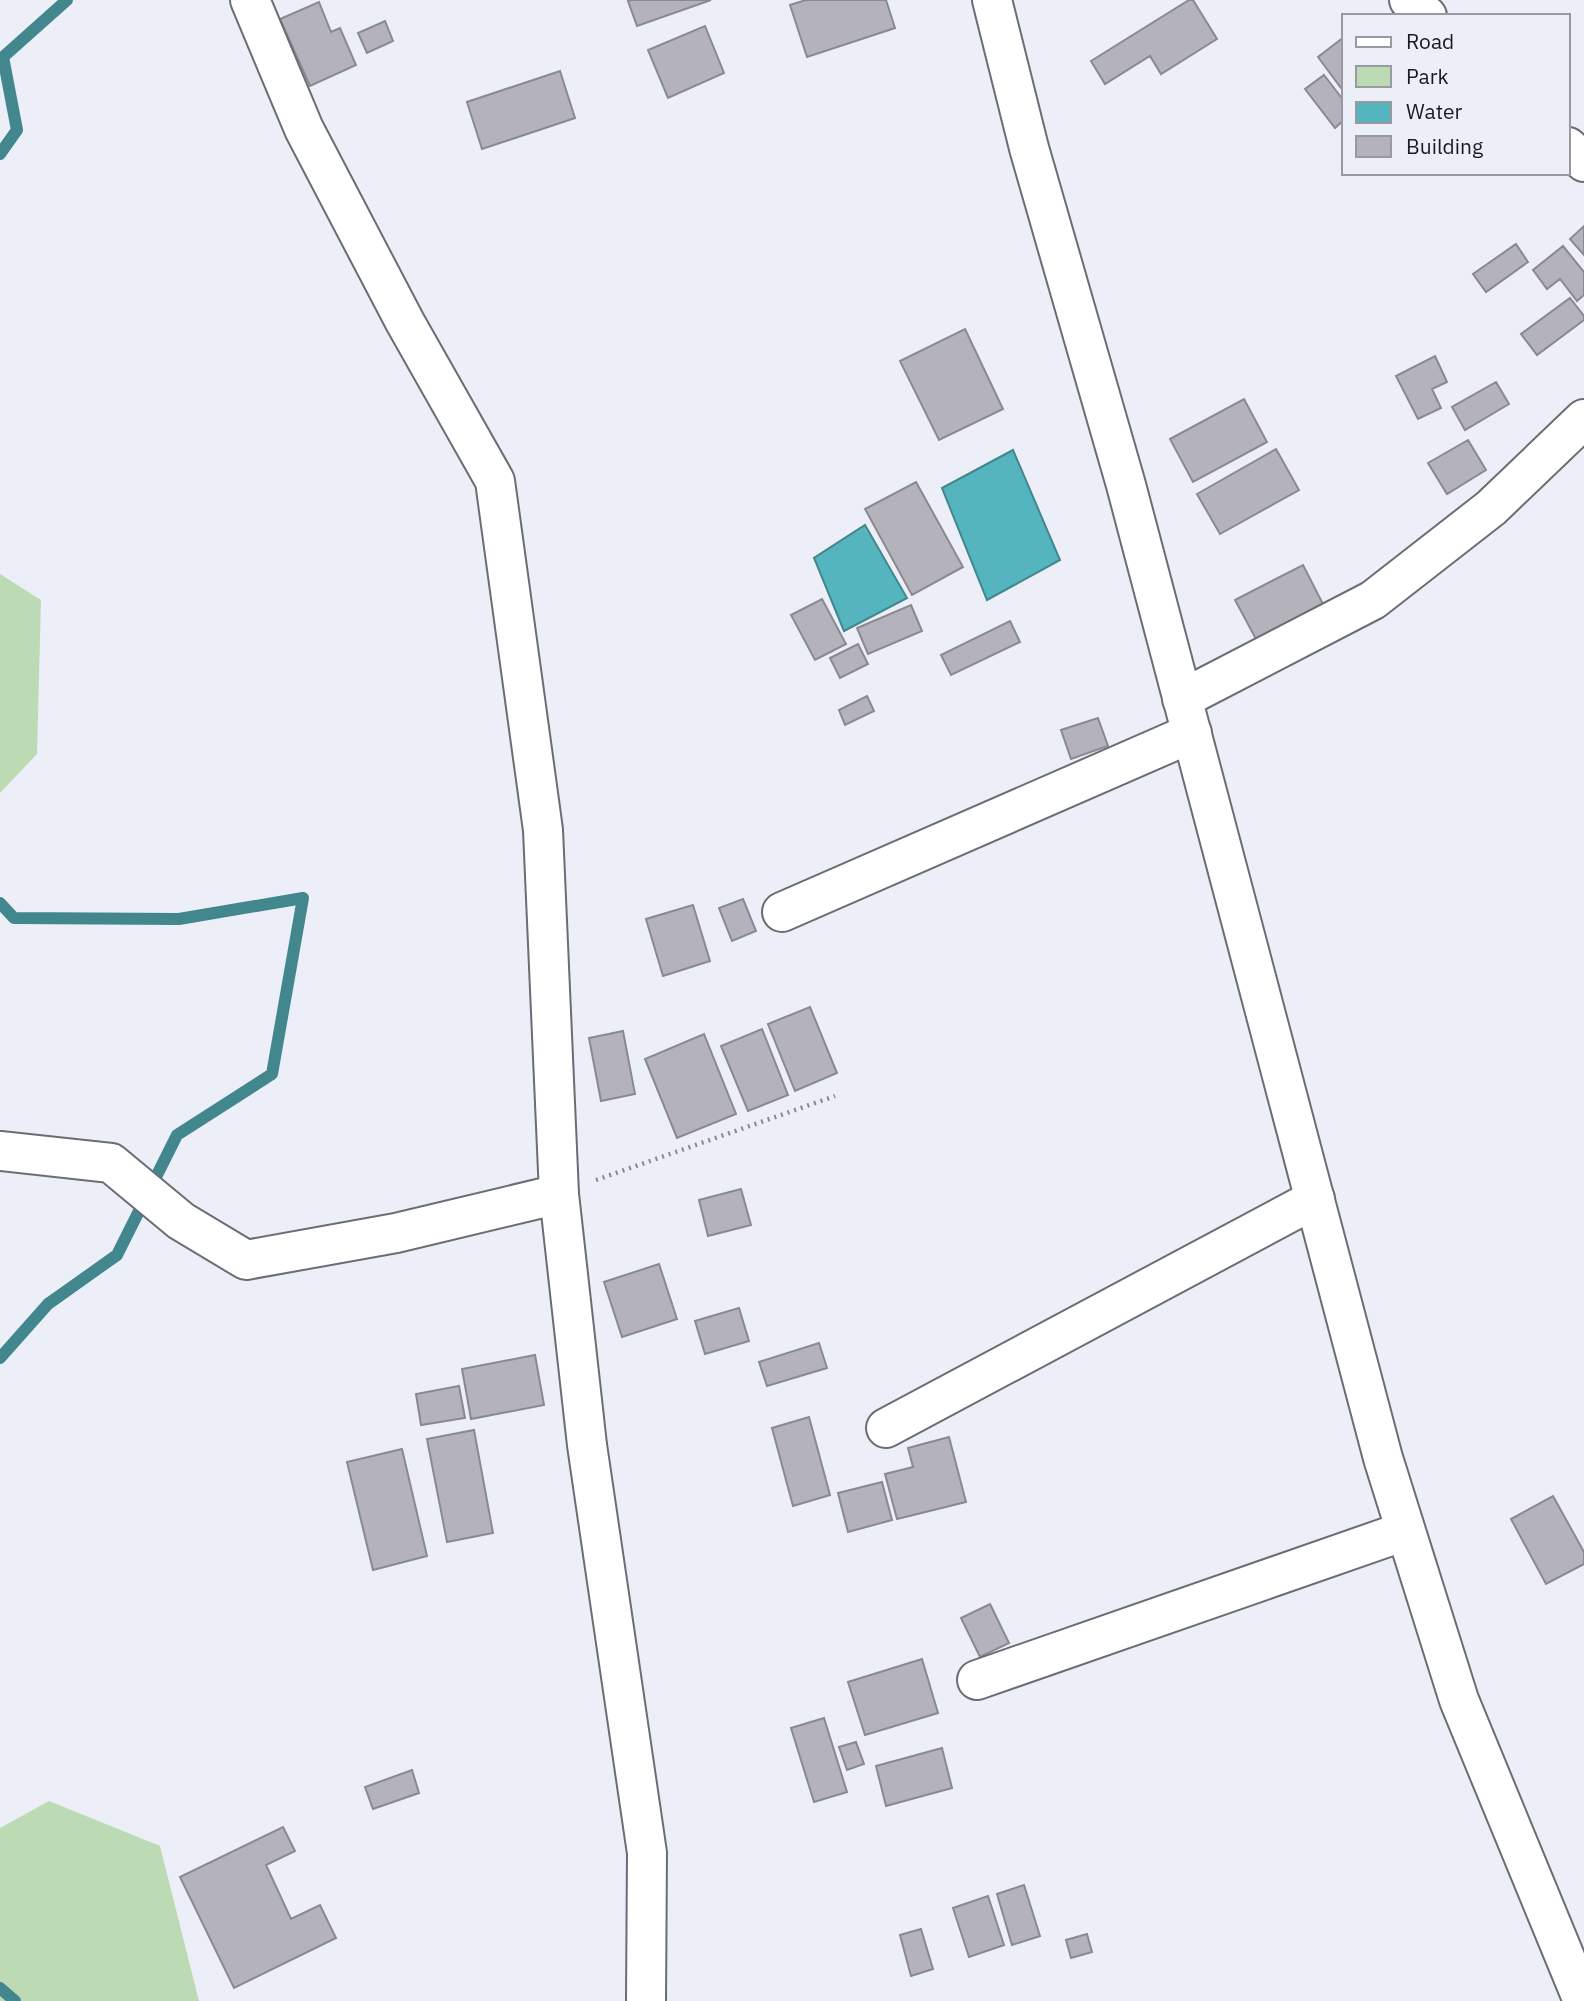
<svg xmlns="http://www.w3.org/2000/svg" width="1584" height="2001" viewBox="0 0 1584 2001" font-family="'IBM Plex Sans',sans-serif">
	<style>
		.green { fill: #bcdab4 }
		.water { fill: #55b5be; stroke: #43878e; stroke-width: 2 }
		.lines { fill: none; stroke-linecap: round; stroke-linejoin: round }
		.stream { stroke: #43878e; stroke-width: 12 }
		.building { fill: #b4b2bb; stroke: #8a8991; stroke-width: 2 }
		.minor-casing { stroke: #6b6d75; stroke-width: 42 }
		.major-casing { stroke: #6b6d75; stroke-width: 42 }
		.path { stroke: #888a90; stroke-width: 4.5; stroke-dasharray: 2 5; stroke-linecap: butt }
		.minor { stroke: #fff; stroke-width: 38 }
		.major { stroke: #fff; stroke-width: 38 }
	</style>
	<rect width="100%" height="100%" fill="#edeff8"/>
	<!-- green -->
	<path class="green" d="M0,574L41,600L37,754L0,793Z
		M49,1801L160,1846L199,2001H0V1828Z"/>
	<!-- water -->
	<path class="water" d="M1013,450L1060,560L987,600L942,488Z
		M865,525L907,598L844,631L814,558Z"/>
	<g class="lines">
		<!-- stream -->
		<path class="stream" d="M0,154L17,130L3,57L67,0
			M0,903L14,918L179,919L303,898L272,1074L177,1135L117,1255L48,1304L0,1358
			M0,1988L15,2001"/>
	</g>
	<!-- building -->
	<path class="building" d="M631,0H711L637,26L628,1Z
		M806,0H886L895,28L807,57L790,5Z
		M1189,0H1193L1217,39L1161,74L1150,56L1105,84L1091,61Z
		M319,2L331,32L340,28L356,65L310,86L280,19Z
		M385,21L393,41L367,53L358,33Z
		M705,26L724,73L668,98L648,50Z
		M1344,37V92L1318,57Z
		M560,71L575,118L482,149L467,102Z
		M1324,75L1344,101V120L1335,128L1305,89Z
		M1584,226V255L1570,239Z
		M1516,244L1528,262L1486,292L1473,274Z
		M1563,246L1584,272V295L1577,301L1560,279L1547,289L1533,270Z
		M1570,298L1584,316V320L1537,355L1521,334Z
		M965,329L1003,409L939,440L900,361Z
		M1435,356L1447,382L1432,389L1441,408L1418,419L1396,376Z
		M1496,382L1509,404L1465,430L1452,407Z
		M1244,399L1267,442L1193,482L1170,439Z
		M1468,440L1486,470L1447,494L1428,463Z
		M1276,449L1299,490L1220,534L1197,494Z
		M916,482L963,567L912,595L865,509Z
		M1303,565L1324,606L1257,641L1235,600Z
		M822,599L846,644L815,660L791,615Z
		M911,605L922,631L868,654L857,628Z
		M1010,621L1020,642L951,675L941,655Z
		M858,644L868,664L840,678L830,658Z
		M867,696L874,711L845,725L839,710Z
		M1098,718L1108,746L1071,759L1061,730Z
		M743,899L756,931L732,941L719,908Z
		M693,905L710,961L663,976L646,919Z
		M810,1007L837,1073L795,1091L768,1024Z
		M762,1029L788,1095L748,1111L721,1046Z
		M623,1031L635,1094L601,1101L589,1038Z
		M704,1034L736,1114L677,1138L645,1059Z
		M741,1189L751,1225L708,1236L699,1200Z
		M659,1264L677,1319L622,1337L604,1282Z
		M739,1308L749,1341L705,1354L695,1321Z
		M819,1343L827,1368L767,1386L759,1362Z
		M535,1355L544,1405L471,1419L462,1369Z
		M459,1386L465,1418L421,1425L416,1394Z
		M809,1417L830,1495L793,1506L772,1428Z
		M474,1430L493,1533L447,1542L427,1439Z
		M949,1437L966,1502L897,1519L885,1474L913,1467L908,1448Z
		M402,1449L427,1556L373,1570L347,1462Z
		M882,1482L892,1520L848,1532L838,1493Z
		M1553,1496L1584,1552V1564L1546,1584L1511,1519Z
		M990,1604L1009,1643L980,1657L961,1618Z
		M922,1659L938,1713L865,1735L848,1682Z
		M824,1718L847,1792L814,1802L791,1728Z
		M856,1742L864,1764L847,1770L839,1747Z
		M942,1748L952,1788L886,1806L876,1766Z
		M412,1770L419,1793L373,1809L365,1787Z
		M283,1827L295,1851L266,1865L291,1919L320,1905L336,1938L234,1988L180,1877Z
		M1024,1885L1040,1936L1012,1945L997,1894Z
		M988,1896L1004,1945L969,1957L953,1908Z
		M921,1929L933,1969L911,1976L900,1935Z
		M1087,1934L1092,1952L1071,1958L1066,1940Z"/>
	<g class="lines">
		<defs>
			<path id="minor" d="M250,0L304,129L405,322L495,481L543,830L559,1194L587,1445L647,1853L646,2001
				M1409,0L1427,16
				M1568,147L1584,162
				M1182,699L1373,600L1491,508L1584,419
				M782,912L1192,733
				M0,1151L111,1163L181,1221L246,1260L396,1233L559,1194
				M886,1428L1315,1199
				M977,1680L1405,1531"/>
			<path id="major" d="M992,0L1029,148L1126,485L1383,1458L1459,1700L1583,2001"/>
		</defs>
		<!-- minor casing -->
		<use href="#minor" class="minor-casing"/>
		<!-- major casing -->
		<use href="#major" class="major-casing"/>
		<!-- path -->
		<path class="path" d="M596,1180L835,1096"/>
		<!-- minor -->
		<use href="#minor" class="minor"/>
		<!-- major -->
		<use href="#major" class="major"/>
	</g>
	<!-- legend -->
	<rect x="1342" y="14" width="228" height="161" fill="#edeff8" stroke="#999aa1" stroke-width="2"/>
	<rect x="1356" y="37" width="35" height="10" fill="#ffffff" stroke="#999aa1" stroke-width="2"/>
	<text x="1406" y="49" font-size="21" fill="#1a1b1e">Road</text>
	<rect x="1356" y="66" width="35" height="21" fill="#bcdab4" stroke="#999aa1" stroke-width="2"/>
	<text x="1406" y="84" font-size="21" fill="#1a1b1e">Park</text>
	<rect x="1356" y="102" width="35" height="21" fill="#55b5be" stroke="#999aa1" stroke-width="2"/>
	<text x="1406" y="119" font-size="21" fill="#1a1b1e">Water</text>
	<rect x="1356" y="136" width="35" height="21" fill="#b4b2bb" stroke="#999aa1" stroke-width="2"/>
	<text x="1406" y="154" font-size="21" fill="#1a1b1e">Building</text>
</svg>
